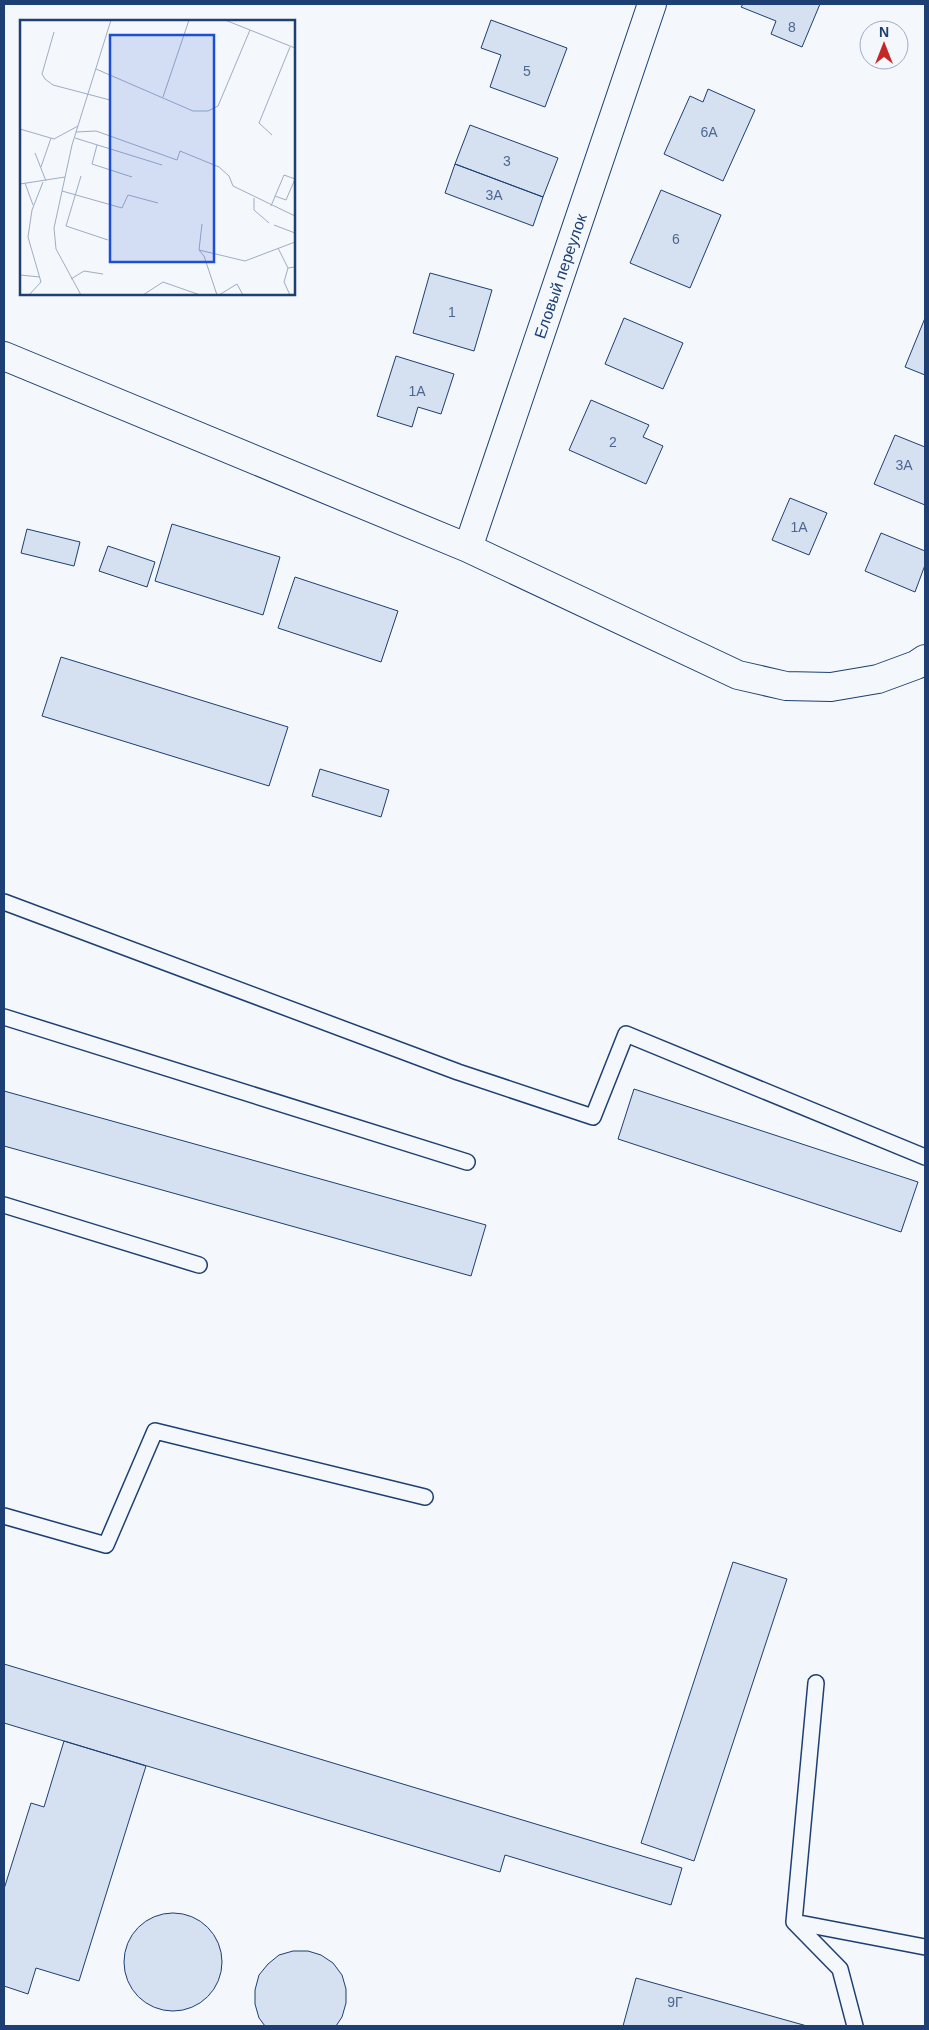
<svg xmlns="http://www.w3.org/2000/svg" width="929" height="2030" viewBox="0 0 929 2030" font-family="Helvetica,sans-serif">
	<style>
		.building { fill: #d5e0f0; stroke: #1d3f73 }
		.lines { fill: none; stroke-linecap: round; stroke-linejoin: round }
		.lane-casing { stroke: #1d3f73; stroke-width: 18 }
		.street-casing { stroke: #1d3f73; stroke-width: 30 }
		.lane { stroke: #f4f7fb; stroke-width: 15 }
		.street { stroke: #f4f7fb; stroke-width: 28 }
		.labels { text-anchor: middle; stroke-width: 4; stroke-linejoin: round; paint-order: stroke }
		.number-label { font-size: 14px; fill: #4b6792 }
		.street-label { font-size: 16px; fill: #1d3f73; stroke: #f4f7fb }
		.inset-road { fill: none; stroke: #9eadc5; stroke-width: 1 }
		.view { fill: #1d4ed8; fill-opacity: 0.15; stroke: #1d4ed8; stroke-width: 2.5 }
		.inset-edge { fill: none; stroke: #1d3f73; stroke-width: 2.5 }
	</style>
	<rect width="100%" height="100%" fill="#f4f7fb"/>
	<!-- building -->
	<path class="building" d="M743,4H820L802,47L771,34L776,21L741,7Z
		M491,20L567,48L545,107L490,87L501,55L481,48Z
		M708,89L755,110L723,181L664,154L690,96L703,102Z
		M470,125L558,158L543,197L455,164Z
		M455,164L543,197L533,226L445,193Z
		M661,190L721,215L690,288L630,263Z
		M430,273L492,290L474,351L413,333Z
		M624,318L683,343L663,389L605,364Z
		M925,318V375L905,367Z
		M396,356L454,374L441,414L418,407L412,427L377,416Z
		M591,400L649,425L643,437L663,446L646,484L569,450Z
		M895,435L925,447V505L874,484Z
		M790,498L827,513L809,555L772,540Z
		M172,524L280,557L263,615L155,581Z
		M27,529L80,542L74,566L21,553Z
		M881,533L925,551V565L915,592L865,571Z
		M108,546L155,562L147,587L99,571Z
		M295,577L398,611L381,662L278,628Z
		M61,657L288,727L269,786L42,716Z
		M320,769L389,790L381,817L312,796Z
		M634,1089L918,1182L901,1232L618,1139Z
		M4,1091L486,1225L471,1276L4,1146Z
		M733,1562L787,1579L694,1861L641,1843Z
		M4,1664L682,1868L671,1905L505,1855L500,1872L4,1723Z
		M64,1741L146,1766L79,1981L36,1968L28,1994L4,1986V1889L31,1803L44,1807Z
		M124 1962a49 49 0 1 1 98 0a49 49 0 1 1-98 0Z
		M293,1951H308L321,1955L333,1963L342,1975L346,1989V2003L342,2017L336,2026H265L259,2018L255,2004V1990L259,1975L268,1964L279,1955Z
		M636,1978L807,2026H623Z"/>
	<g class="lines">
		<defs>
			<path id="lane" d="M4,902L458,1072L593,1117L626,1034L925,1157
				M4,1017L467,1162
				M4,1205L199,1265
				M4,1516L106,1545L155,1431L425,1497
				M816,1683L794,1922L840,1969L855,2026
				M794,1922L925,1947"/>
			<path id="street" d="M4,356L468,548L738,675L786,686L831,687L878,679L916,665L925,659
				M468,548L652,4"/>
		</defs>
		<!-- lane casing -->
		<use href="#lane" class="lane-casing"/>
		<!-- street casing -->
		<use href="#street" class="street-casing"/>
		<!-- lane -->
		<use href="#lane" class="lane"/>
		<!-- street -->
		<use href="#street" class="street"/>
	</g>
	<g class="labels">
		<!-- number labels -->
		<g class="number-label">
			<text x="792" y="32">8</text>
			<text x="527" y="76">5</text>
			<text x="709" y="137">6А</text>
			<text x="507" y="166">3</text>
			<text x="494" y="200">3А</text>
			<text x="676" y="244">6</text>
			<text x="452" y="317">1</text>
			<text x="417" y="396">1А</text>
			<text x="613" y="447">2</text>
			<text x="904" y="470">3А</text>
			<text x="799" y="532">1А</text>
			<text x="675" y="2007">9Г</text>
		</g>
		<!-- street labels -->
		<g class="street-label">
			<text transform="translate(560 276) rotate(-71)" y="6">Еловый переулок</text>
		</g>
	</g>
	<!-- overview -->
	<g transform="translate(20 20)">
		<rect width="275" height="275" fill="#f4f7fb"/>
		<path class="inset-road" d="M205,0L275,28M34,12L22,54L25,59L33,65L90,80M76,49L173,91H188L198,86L230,10M143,77L169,0M0,109L34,119L58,106M56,112L76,111L157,140L160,131L199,147L209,156L213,166L275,196M252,115L239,103L270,27M55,118L142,145M77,125L72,144L112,157M15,133L26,161M21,147L31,118M61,156L46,206L88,220M5,163L13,185M0,164L45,157M42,171L102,188L108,175L138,183M234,178V190L249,203M251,186L264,155L275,159L266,180L255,176M182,204L179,230L184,236L197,275M254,205L275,213M258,228L268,248L275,247M179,230L225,241L275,222M268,248L264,262L270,275M0,255L20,257M51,259L64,251L83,254M9,275L21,262L8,217L12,190L23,162M61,275L36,229L34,208L52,125L91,0M123,275L143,262L180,275M199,275L217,264L223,275"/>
		<path class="view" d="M90,15H194V242H90Z"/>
		<rect width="275" height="275" class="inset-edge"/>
	</g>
	<!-- border -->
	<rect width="929" height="2030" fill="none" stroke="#1d3f73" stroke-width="10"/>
	<!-- north arrow -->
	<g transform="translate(884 45)"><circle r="24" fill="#f4f7fb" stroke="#9eadc5"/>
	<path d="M0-4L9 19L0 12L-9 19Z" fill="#c62828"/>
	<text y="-8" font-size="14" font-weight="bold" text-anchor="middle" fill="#1d3f73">N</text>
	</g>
</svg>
